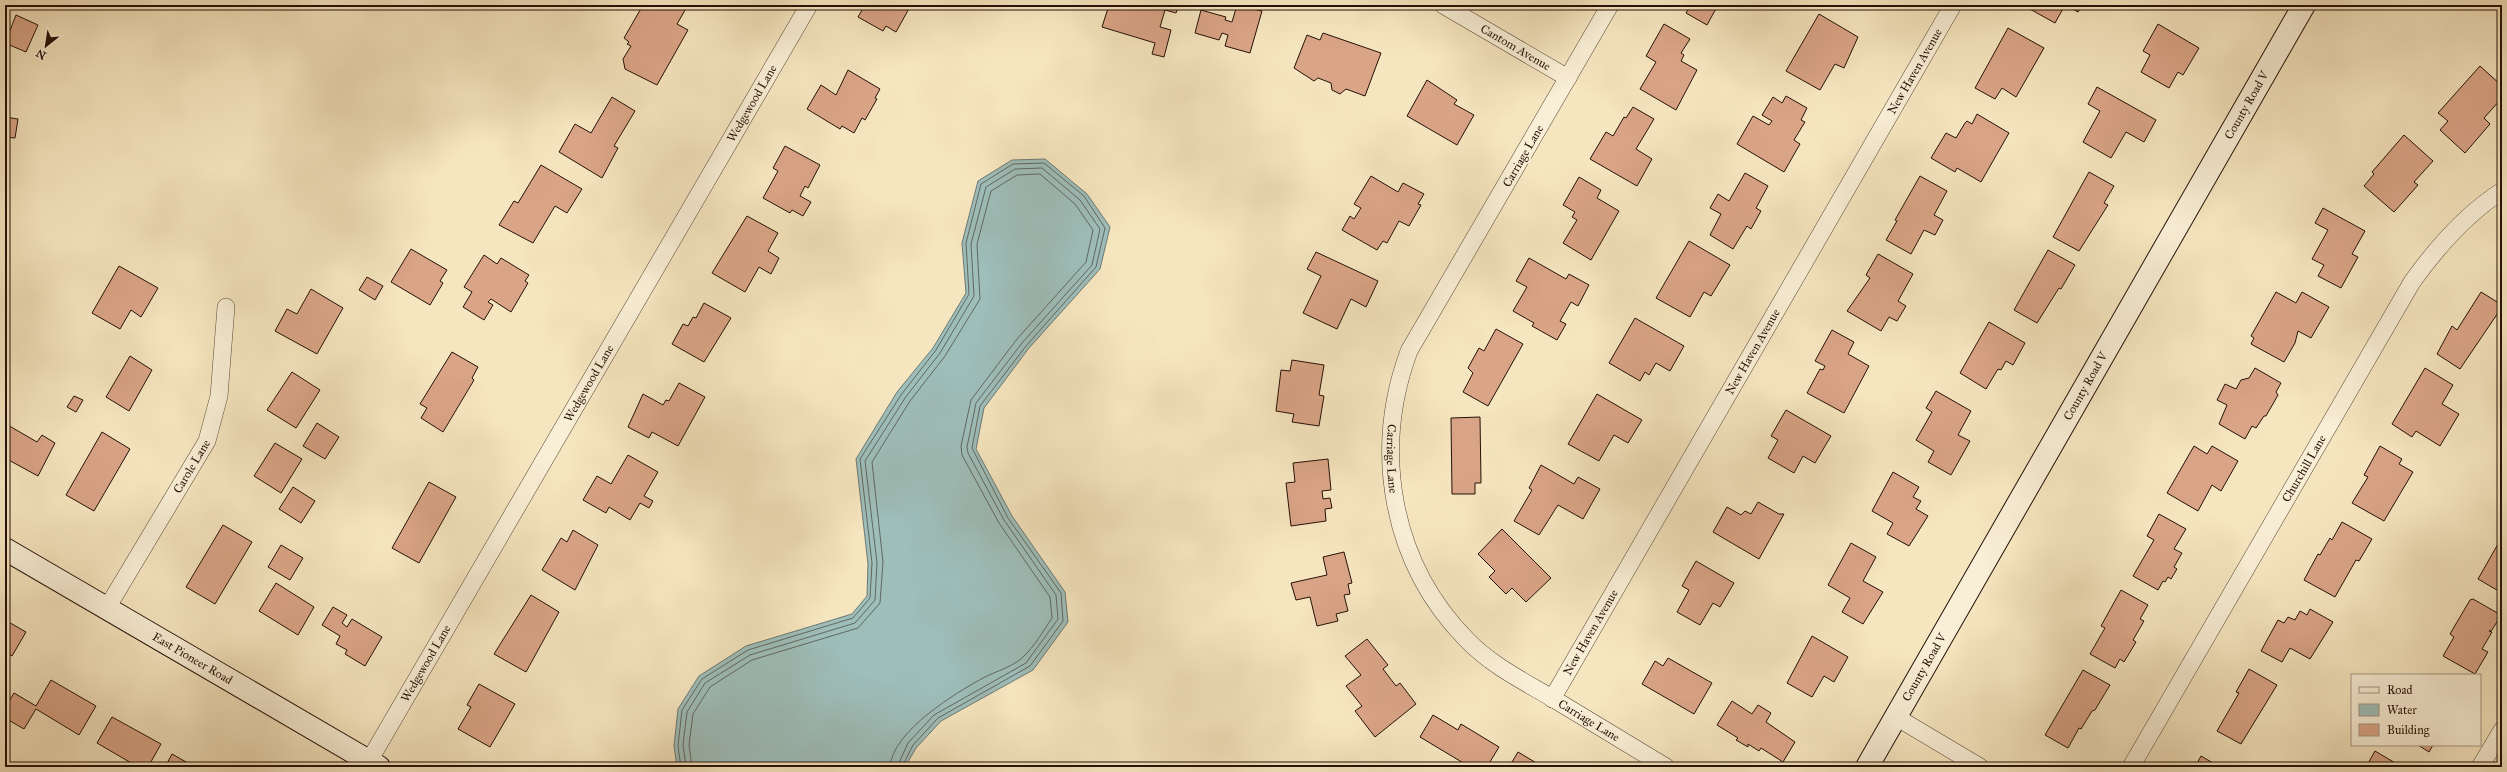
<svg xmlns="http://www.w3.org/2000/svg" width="2507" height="772" viewBox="0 0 2507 772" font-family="'IM FELL Great Primer',serif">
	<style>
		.water { fill: #9ebeba; stroke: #6d7872 }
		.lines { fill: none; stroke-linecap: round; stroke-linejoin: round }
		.shore { stroke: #616760; stroke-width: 1 }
		.building { fill: #daa587; stroke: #241007 }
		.street-casing { stroke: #584635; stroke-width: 18 }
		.secondary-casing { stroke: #241007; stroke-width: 24 }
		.street { stroke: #f9efd6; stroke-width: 17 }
		.secondary { stroke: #f9efd6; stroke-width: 22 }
		.labels { text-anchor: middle; stroke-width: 4; stroke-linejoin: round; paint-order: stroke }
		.street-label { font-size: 12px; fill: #241007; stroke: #f9efd6 }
	</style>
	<rect width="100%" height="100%" fill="#f6e6c0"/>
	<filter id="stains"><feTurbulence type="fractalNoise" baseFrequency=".005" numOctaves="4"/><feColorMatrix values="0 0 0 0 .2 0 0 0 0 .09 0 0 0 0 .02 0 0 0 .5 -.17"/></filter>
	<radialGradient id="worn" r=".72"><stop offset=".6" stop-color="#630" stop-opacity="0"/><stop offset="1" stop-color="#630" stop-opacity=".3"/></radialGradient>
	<!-- water -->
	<path class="water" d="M1045,159L1087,194L1110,227L1100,269L1029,348L984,408L976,449L1012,516L1065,592L1068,622L1033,670L941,721L916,748L905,767H677L674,746L678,709L699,676L746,646L852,614L867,596L868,564L856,459L897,392L933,348L966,293L962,243L978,181L1012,160Z"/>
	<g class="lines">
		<!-- shore -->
		<path class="shore" d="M681,767L678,746L682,710L702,679L748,650L853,618L870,598L872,563L860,459L901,395L936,350L969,294L966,243L981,184L1013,164L1044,163L1084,196L1105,228L1096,267L1026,346L980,406L972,448L1008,518L1061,593L1063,621L1030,666L938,718L913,745L902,767
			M686,767L683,745L687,712L705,683L750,655L855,623L875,600L877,563L865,461L905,398L940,353L974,296L971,244L986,187L1015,169L1042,168L1080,200L1100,229L1092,265L1022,343L976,403L967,447L968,453L1004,520L1056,595L1058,619L1026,663L934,715L908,743L897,767
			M692,767L689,745L693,714L710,687L752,660L858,628L880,603L883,562L872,462L910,401L945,356L980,299L977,244L991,191L1017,175L1040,174L1075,204L1093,230L1086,262L1017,339L971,400L961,446L962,455L999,523L1050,597L1052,618C1044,630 1034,647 1023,657C1014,666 997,671 985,677C957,692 892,731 890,767"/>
	</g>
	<!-- building -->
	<path class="building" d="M643,5H688L677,24L688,30L657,85L625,69L623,59L631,46L627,44L629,42L624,38Z
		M865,5H911L896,32L886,26L883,31L858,17Z
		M1109,5H1179L1176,13L1165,10L1160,27L1171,30L1164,57L1152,54L1155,43L1102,27Z
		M1237,5L1262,11L1250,53L1225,46L1228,35L1222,33L1219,40L1195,33L1201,10L1226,17L1225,20L1232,22Z
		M1691,5H1718L1707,25L1686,13Z
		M2029,5H2065L2055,23L2028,8Z
		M2066,5H2082L2078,12Z
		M1819,14L1858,37L1844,68L1835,64L1820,90L1786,71Z
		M16,15L38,25L26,52L5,43Z
		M1664,24L1690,39L1681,53L1684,55L1681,61L1697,70L1676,110L1640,89L1656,62L1646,56Z
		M2158,24L2199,48L2183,75L2178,72L2169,88L2141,72L2150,55L2143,51Z
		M2008,28L2044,48L2016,97L2002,88L1995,99L1975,88Z
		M1323,33L1381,53L1365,96L1346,89L1340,94L1332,90L1331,83L1318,78L1314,81L1294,68L1307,35L1320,40Z
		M2480,66L2502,86V98L2484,118L2490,124L2465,153L2440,130L2448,121L2438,113Z
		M848,70L880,89L875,98L877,99L865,120L862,118L854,133L842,126L840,129L807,109L821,85L836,95Z
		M1427,80L1457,100L1454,104L1474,115L1457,145L1407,116Z
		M2097,87L2156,120L2144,142L2126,132L2111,158L2083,142L2100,111L2088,104Z
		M1786,96L1807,108L1801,120L1805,122L1794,140L1800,144L1784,172L1737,144L1753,116L1769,125L1772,121L1762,115L1773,97L1782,103Z
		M612,97L635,111L614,146L618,148L602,178L559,152L575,124L591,133Z
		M1633,107L1654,119L1636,149L1652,159L1637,186L1590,159L1606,132L1613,136L1624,117L1626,118Z
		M1977,114L2009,133L1981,182L1957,168L1955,172L1931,158L1946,133L1956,138L1965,123L1967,121L1972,124Z
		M5,117L18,119L15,138L5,137Z
		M2404,135L2433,161L2414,182L2418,185L2394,212L2364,186L2374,174L2372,172Z
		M785,146L820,165L808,188L805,186L800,196L811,202L803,216L792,210L790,213L763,198L778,171L773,168Z
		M541,165L582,189L567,213L555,206L533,243L499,225L514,201L518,203Z
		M2089,172L2114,186L2104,203L2108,205L2079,251L2053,237Z
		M1745,173L1768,186L1756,208L1761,211L1751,229L1747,226L1733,249L1710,235L1721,214L1710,208L1718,194L1729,201Z
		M1371,176L1398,192L1403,183L1424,194L1418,204L1421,205L1409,226L1399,221L1387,243L1383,241L1377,250L1342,230L1350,216L1354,219L1361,208L1354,204Z
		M1920,176L1947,191L1934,215L1943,220L1935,235L1924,230L1911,254L1886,240L1897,221L1895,220Z
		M1579,177L1601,190L1597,198L1619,211L1591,260L1563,243L1577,220L1572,217L1575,212L1563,205Z
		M2323,208L2365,231L2352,254L2358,257L2341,288L2318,276L2324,265L2312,259L2328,230L2315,223Z
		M747,216L778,233L768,251L779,258L771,274L759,267L745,292L712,273Z
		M1689,241L1730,265L1711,296L1704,292L1690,317L1656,298Z
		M411,249L447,270L440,281L443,283L430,305L391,282Z
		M2048,250L2075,265L2061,289L2059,288L2037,323L2014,310Z
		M1316,252L1378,281L1366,307L1351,299L1337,329L1303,313L1321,276L1307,269Z
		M1878,254L1913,274L1898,301L1906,306L1897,321L1889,317L1881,331L1847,311L1870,278L1866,275Z
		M484,255L497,264L501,258L529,275L525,281L528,283L511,312L491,299L488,302L493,305L484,320L463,307L472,292L464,287Z
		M1529,258L1566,279L1569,274L1589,285L1578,306L1571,302L1560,321L1566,324L1557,340L1532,326L1534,323L1513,311L1527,287L1516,281Z
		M119,266L158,288L141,317L131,310L120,329L92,313Z
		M367,277L383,286L375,300L359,290Z
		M311,289L343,308L317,354L275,331L287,309L297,314Z
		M2276,292L2296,303L2302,292L2329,307L2311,338L2298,331L2295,343L2284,362L2251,344L2254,338L2251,336Z
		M2481,292L2502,305V307L2460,369L2437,354L2452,326L2457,330Z
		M704,303L731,318L704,362L672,344L683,324L688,326L693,317L696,318Z
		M1635,318L1684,346L1670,371L1656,363L1649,375L1645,372L1640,381L1609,363Z
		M1989,322L2025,343L2013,365L2006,361L2001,370L1998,369L1986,389L1960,373Z
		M1496,329L1523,344L1488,406L1463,392L1473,373L1468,368L1479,348L1484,351Z
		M1832,330L1854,342L1848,354L1869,366L1844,413L1807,393L1820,369L1823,370L1825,366L1815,361Z
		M452,352L478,367L472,378L474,380L443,432L421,418L427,408L420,404Z
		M130,356L152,370L129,411L106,397Z
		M1292,360L1324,365L1319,395L1324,396L1319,426L1292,422L1294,414L1276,411L1281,370L1290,371Z
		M2255,368L2281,383L2276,392L2278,395L2266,416H2264L2256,428L2252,426L2245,439L2219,424L2227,405L2217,400L2225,384L2236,389L2241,380L2249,378Z
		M2425,368L2453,385L2442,404L2459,414L2440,446L2416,431L2412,437L2392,424Z
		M292,372L320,390L296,428L267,410Z
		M679,383L705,397L678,446L652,432L649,438L628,427L643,394L663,405L666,400L669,401Z
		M1936,391L1971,411L1958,435L1970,441L1951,475L1928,462L1934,451L1916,440L1932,412L1926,408Z
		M1597,394L1642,420L1628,443L1614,435L1599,461L1568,444Z
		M74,396L83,400L76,412L67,407Z
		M1786,410L1831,436L1815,463L1803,456L1794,473L1768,458L1778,440L1771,436Z
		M1480,417L1481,483H1475V494H1452L1451,418Z
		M317,423L339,437L325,459L303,446Z
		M6,424L37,442L42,435L55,443L38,476L5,458Z
		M102,432L130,449L94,511L66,495Z
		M275,443L302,459L281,493L254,476Z
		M2194,446L2207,454L2212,446L2238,461L2221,491L2212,485L2198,511L2167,493Z
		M2380,446L2402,459L2399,464L2413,472L2384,521L2352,503L2368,477L2364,475Z
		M628,455L658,472L644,496L653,501L649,508L640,503L630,520L609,507L606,513L583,500L597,476L611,484Z
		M1328,459L1331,490L1322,491L1323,499L1330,498L1332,508L1325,509L1326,521L1291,526L1286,483L1295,482L1293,463Z
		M1541,465L1574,484L1578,477L1600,489L1583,519L1558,505L1539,535L1514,521L1532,490L1529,488Z
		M1893,472L1919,487L1913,497L1921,501L1916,509L1928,516L1909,546L1887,534L1893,523L1872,511Z
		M429,482L456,497L419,563L392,548Z
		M293,487L315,501L301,523L279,509Z
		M1758,502L1779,514H1784L1759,559L1713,532L1727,507L1741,515L1745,511L1751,514Z
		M2159,514L2186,529L2174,549L2182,553L2174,567L2177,569L2171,579L2168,577L2165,582L2163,581L2158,590L2133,576L2154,540L2147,536Z
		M2342,522L2372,539L2359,561L2356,560L2335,597L2304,580L2318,554L2320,555L2330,538L2332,540Z
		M223,525L252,542L215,604L186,587Z
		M1502,529L1551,578L1526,602L1512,588L1506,594L1489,577L1495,571L1478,554Z
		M573,530L598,545L575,590L542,570L561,538L567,542Z
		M2502,537V593L2478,579Z
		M1851,543L1876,557L1863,581L1883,592L1863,624L1842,612L1850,598L1828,585Z
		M281,545L303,558L290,580L268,567Z
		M1344,552L1352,583L1348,584L1350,594L1344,595L1348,611L1336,614L1338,621L1317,626L1310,597L1296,600L1291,583L1327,575L1323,557Z
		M1696,561L1734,583L1720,607L1713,603L1700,625L1677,612L1689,590L1682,586Z
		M276,583L314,607L298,635L259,611Z
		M2121,590L2148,605L2140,619L2144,621L2133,640L2136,642L2124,662L2120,659L2115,668L2090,654L2105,628L2101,626Z
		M531,595L559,612L526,672L494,654Z
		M2473,599L2501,615L2492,630L2489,631L2492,632L2482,649L2488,652L2475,674L2443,656L2454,637L2450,634L2470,600Z
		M333,607L347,615L342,623L347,627L352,619L382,637L365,666L345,654L347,650L336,644L340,636L322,625Z
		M2310,609L2333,622L2310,659L2290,648L2282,662L2261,651L2278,620L2284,623L2288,617L2295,620L2300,611L2307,615Z
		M5,620L26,632L12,656L5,652Z
		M1812,636L1848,657L1834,682L1824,676L1812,697L1787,683Z
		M1367,639L1388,665L1383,669L1396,686L1400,683L1416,704L1375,737L1355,711L1362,706L1346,686L1361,675L1345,656Z
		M1668,658L1712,683L1694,714L1642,684L1655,661L1663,666Z
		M2249,669L2277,685L2241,744L2217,731L2239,693L2236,692Z
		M2083,670L2110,685L2095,710L2092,711L2081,729L2079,728L2068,748L2045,735Z
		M51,680L96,706L79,735L36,709L24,729L5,718V708L14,693L36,706Z
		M479,684L515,704L490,747L458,729L471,707L467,705Z
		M1732,701L1752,714L1758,705L1771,713L1766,722L1795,742L1783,762L1761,748L1759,751L1748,744V747L1736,740L1738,738L1717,725Z
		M1433,715L1458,730L1461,724L1499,747L1487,767H1470L1420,737Z
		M112,717L161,744L148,767H138L97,743Z
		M2418,745H2433L2429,752Z
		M2375,751L2402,767H2366Z
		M1518,752L1543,767H1509Z
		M172,754L195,767H165Z
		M2201,756L2220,767H2195Z"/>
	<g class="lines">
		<defs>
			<g id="street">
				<path id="s1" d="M1443,5L1568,78"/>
				<path id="s2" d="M1610,5L1409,351C1372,451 1391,563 1467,640C1491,665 1523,681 1552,698C1590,721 1628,744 1666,767"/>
				<path id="s3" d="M107,608L207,441L219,396L226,307"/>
				<path id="s4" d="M1552,699L1953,5"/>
				<path d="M1896,717L1980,767"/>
				<path id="s5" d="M369,761L809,5"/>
				<path id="s6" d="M2131,767L2412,282C2437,247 2466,214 2502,191"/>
				<path d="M2480,767L2502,730"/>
			</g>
			<g id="secondary">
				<path id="s7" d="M5,549L379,767"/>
				<path id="s8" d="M1867,767L2304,5"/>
			</g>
		</defs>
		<!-- street casing -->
		<use href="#street" class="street-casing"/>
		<!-- secondary casing -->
		<use href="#secondary" class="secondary-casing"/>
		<!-- street -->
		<use href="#street" class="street"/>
		<!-- secondary -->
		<use href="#secondary" class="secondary"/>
	</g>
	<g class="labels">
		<!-- street labels -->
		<g class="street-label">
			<text dy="4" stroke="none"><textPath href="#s1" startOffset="84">Cantom Avenue</textPath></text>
			<text dy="4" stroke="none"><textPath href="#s4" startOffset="725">New Haven Avenue</textPath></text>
			<text dy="4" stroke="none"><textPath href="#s5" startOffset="761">Wedgewood Lane</textPath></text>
			<text dy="4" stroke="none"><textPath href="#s8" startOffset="763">County Road V</textPath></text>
			<text transform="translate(1523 156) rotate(-60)" y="4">Carriage Lane</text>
			<text dy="4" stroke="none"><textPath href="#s4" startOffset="401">New Haven Avenue</textPath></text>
			<text dy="4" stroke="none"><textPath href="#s5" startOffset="437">Wedgewood Lane</textPath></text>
			<text dy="4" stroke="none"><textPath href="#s8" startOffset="439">County Road V</textPath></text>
			<text dy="4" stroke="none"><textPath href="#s2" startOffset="510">Carriage Lane</textPath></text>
			<text dy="4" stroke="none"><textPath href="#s3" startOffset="165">Carole Lane</textPath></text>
			<text dy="4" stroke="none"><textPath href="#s6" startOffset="345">Churchill Lane</textPath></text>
			<text dy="4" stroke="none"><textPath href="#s4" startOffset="77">New Haven Avenue</textPath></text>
			<text dy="4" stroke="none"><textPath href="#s7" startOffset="217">East Pioneer Road</textPath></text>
			<text dy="4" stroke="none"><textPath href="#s5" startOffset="113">Wedgewood Lane</textPath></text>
			<text dy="4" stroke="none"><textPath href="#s8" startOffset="115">County Road V</textPath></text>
			<text dy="4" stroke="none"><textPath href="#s2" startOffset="858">Carriage Lane</textPath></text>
		</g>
	</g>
	<!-- margin -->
	<rect width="2507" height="772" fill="none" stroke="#f6e6c0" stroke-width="20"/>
	<rect x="6" y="6" width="2495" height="760" fill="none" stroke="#241007" stroke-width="2"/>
	<rect x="10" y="10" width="2487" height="752" fill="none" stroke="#241007"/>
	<!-- legend -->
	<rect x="2351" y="674" width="130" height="72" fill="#f9efd6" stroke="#a49683"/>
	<rect x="2359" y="687" width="20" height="6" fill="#f9efd6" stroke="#a49683"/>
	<text x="2387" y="694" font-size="12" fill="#241007">Road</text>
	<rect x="2359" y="704" width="20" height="12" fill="#9ebeba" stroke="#a49683"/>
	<text x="2387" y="714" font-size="12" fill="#241007">Water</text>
	<rect x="2359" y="724" width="20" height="12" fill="#daa587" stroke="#a49683"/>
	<text x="2387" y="734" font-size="12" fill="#241007">Building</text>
	<!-- north arrow -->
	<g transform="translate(46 46) rotate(210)" stroke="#f9efd6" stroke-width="3" paint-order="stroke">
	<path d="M0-3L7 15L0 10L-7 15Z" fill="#241007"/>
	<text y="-6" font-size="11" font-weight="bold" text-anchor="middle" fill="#241007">N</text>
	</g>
	<rect width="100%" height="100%" filter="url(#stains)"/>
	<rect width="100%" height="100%" fill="url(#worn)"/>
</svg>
